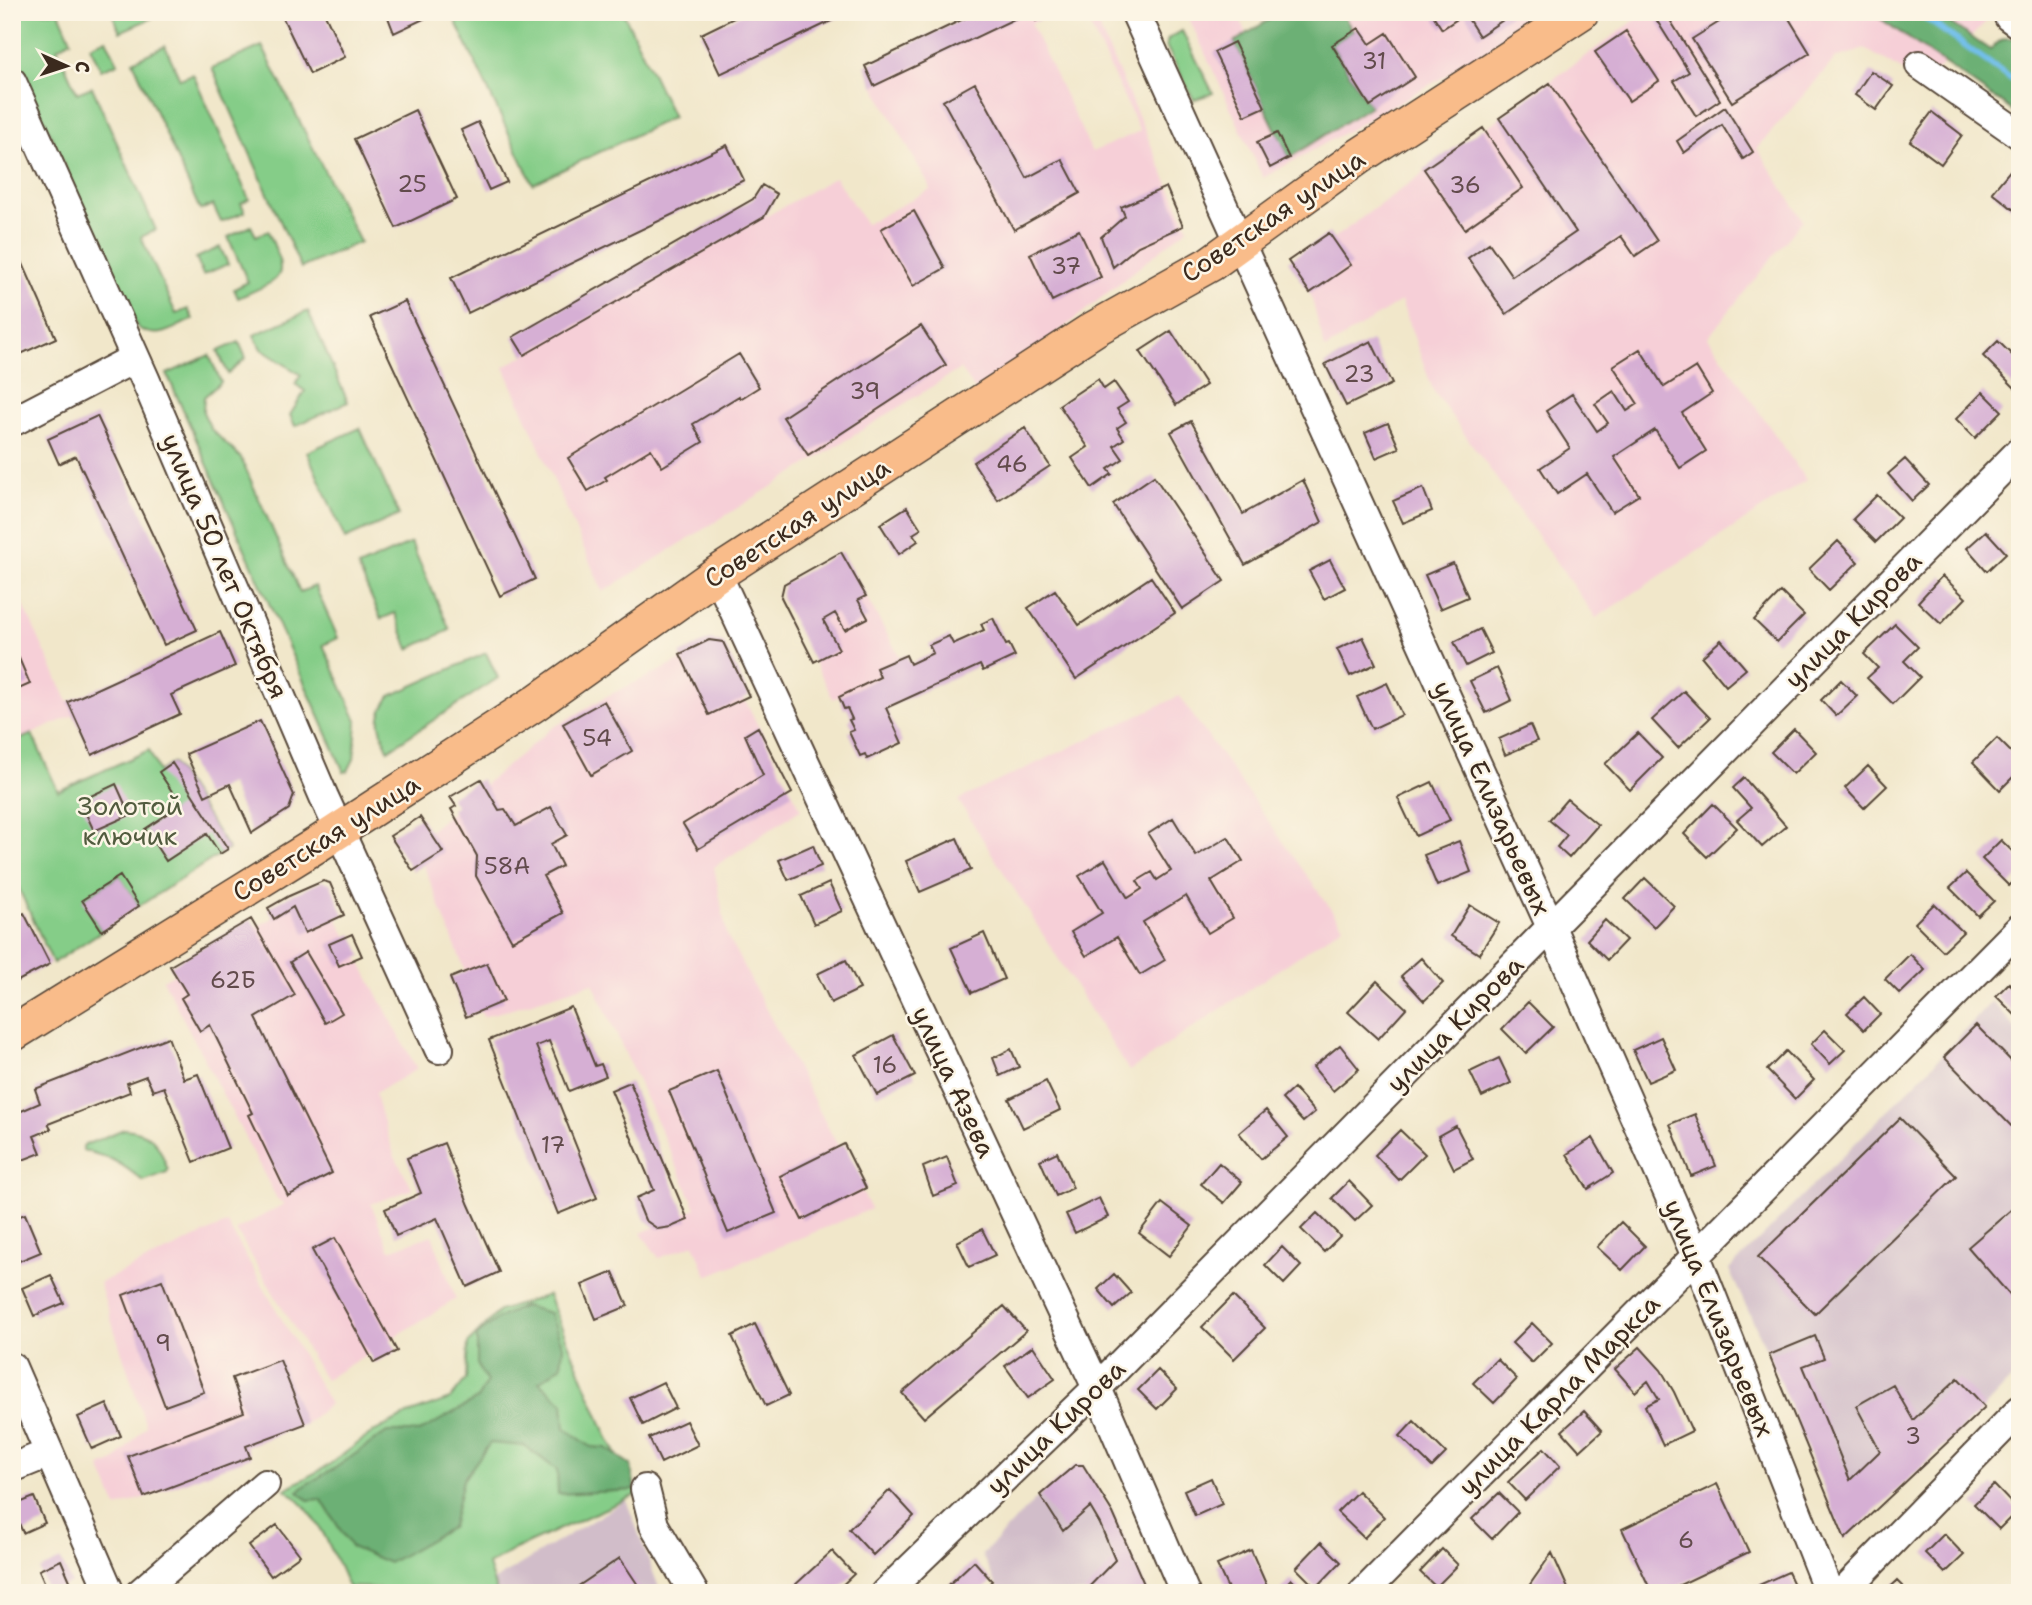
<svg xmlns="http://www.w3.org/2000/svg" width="2032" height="1605" viewBox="0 0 2032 1605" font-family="'Shantell Sans',sans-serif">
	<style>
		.built { fill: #f6cfd7 }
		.industrial { fill: #d1bdc9 }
		.green { fill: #85cd88; stroke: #607c53; stroke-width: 2 }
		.forest { fill: #6cb074; stroke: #546d49; stroke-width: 2 }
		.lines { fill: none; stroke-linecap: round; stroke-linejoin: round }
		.stream { stroke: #72bfec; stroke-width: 6 }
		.building { fill: #d6afd4 }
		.minor-casing { stroke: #564638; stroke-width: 32 }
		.major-casing { stroke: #564638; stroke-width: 38 }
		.minor { stroke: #fff; stroke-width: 28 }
		.major { stroke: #f9bc8a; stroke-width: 35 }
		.labels { text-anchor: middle; stroke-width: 5; stroke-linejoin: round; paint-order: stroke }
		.number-label { font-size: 23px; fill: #624b4c }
		.street-label { font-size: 26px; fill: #3b2a1e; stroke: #fcf5e5 }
		.park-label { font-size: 26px; fill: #515b3e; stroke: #fcf5e5 }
	</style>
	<rect width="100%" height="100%" fill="#fcf5e5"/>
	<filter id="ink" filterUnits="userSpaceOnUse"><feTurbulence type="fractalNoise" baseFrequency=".0143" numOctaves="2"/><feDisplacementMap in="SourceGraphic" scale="14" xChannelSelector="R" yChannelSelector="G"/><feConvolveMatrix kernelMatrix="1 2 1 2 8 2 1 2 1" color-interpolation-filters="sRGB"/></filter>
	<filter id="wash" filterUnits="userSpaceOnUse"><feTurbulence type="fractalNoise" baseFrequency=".00686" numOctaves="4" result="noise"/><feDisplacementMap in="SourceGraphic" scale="28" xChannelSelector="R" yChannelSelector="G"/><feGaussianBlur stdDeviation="1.57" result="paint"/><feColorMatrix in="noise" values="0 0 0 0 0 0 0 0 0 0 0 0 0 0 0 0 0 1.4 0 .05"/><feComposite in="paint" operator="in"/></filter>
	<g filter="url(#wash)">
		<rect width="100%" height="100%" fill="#f1e7ca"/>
		<!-- built -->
		<path class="built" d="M1025,12H1054L1031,24L1092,152L1140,131L1083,12H1092L1188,228L979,396L960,369L603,592L504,367L835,177L866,224L931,189L874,86L1025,14Z
			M1186,12H1237L1247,34L1281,12H1560L1263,178Z
			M1646,12H1996L1924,83L1865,49L1836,58L1757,148L1803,220L1708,337L1806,480L1596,618L1433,390L1401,301L1325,349L1302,261Z
			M841,552L900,657L876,668L880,677L833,699L781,597L784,584Z
			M12,580L74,715L12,743Z
			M716,644L801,809L714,867L727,935L871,1209L707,1276L694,1244L659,1258L641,1233L696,1208L593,983L483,1017L415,843L552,728L607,696Z
			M1179,696L1343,926L1129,1071L958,800Z
			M322,890L417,1069L375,1093L394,1155L413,1189L371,1204L390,1250L432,1235L456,1299L325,1380L236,1230L284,1204L277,1199L163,980Z
			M227,1223L330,1404L305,1424L246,1446L250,1457L117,1508L100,1467L115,1461L146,1426L99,1283Z"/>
		<!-- industrial -->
		<path class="industrial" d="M1992,1001L2020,1034V1370L1985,1407L1845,1539L1769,1355L1729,1270L1928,1070Z
			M1040,1495L1063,1530L1090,1507L1100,1524L1115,1560L1083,1593H1000L982,1555Z
			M626,1500L661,1593H499L493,1581Z"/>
		<!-- green -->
		<path class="green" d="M12,12H59L71,40L57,48L77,93L92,87L156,230L141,237L176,314L188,309L193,319C173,328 157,342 137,327L12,49Z
			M112,12H150L152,18L120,32Z
			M451,12H623L673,117L533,184Z
			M1182,31L1213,93L1194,100L1166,46L1168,39Z
			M106,39L118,63L101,70L90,46Z
			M165,46L180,79L193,74L249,199L241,203L245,212L221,222L213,205L200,210L133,61Z
			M262,46L360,242L301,268L212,68Z
			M251,226L256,236L268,231C289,280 285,277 238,298L234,289L248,282L228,237Z
			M220,247L228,264L203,275L196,258Z
			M308,311L348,402L295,426L290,415L305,391L295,384L301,375L261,349L254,335Z
			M239,342L246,358L228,374L218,351Z
			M209,355L221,382L204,397L203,412L211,429L241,458L300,592L315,586L338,638L323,645L357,721L354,759L348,771L344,772L167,374Z
			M360,428L399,515L345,539L307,452Z
			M411,543L450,630L409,649L395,613L381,619L358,567Z
			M486,653L498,678L388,750C379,724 374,720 390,696Z
			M32,734L58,791L149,750L159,772L172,763L228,849L139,906L119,876L83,900L102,931L53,963L12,874V743Z
			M124,1129C154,1131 158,1144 168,1170L167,1172L143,1181C118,1160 112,1159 83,1150V1146L85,1145Z
			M548,1295L607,1436L638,1494L515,1549L488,1565L497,1593H381L379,1588L348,1587C331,1549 320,1514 285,1489L326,1467L373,1432L411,1413L450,1399L466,1379L468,1343L499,1311Z"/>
		<!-- forest -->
		<path class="forest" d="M1281,12H1341L1353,31L1332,46L1370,106L1289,158L1234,42Z
			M1871,12H1934L1990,50C1999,41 2006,33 2020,42V116Z
			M524,1306L550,1313L563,1347L561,1366L539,1382L563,1403L565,1428L591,1447L606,1448L631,1465L635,1490L558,1494L557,1470L525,1446L490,1443L463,1480L452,1527L389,1563L351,1547L321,1499L308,1500L298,1492L307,1484L335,1468L387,1432H419L477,1399L487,1382L477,1364V1335L498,1318Z"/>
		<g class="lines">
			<!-- stream -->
			<path class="stream" d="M1917,12L2020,85"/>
		</g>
		<g id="blocks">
			<!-- building -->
			<path class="building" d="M280,12H324L345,57L310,74Z
				M386,12H427L428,17L394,33Z
				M746,12H850L720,74L701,34Z
				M978,12H1029L874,86L865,66Z
				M1031,12H1054L1036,21Z
				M1431,12H1515L1479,36L1465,14L1442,29Z
				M1653,12H1665L1720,100L1696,116L1674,81L1689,72L1652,13Z
				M1731,12H1785L1810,53L1732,102L1692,39L1732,14Z
				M1359,28L1370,44L1387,33L1415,77L1370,106L1332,45Z
				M1626,31L1659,81L1629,101L1595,52Z
				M1234,42L1265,107L1245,116L1214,52Z
				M1871,71L1893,86L1876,110L1855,95Z
				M975,83L1027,178L1062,159L1080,193L1014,230L943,101Z
				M1550,83L1657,241L1635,256L1621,236L1506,314L1468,258L1489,243L1512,276L1576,232L1499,118Z
				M1725,107L1753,152L1743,159L1722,125L1684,153L1677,141Z
				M415,110L457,199L396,228L354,139Z
				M1932,112L1962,135L1941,164L1910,141Z
				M478,122L507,182L489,190L461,130Z
				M1483,128L1523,188L1465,229L1424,169Z
				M1277,133L1289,158L1270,168L1257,142Z
				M727,145L744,180L468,313L451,278Z
				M2012,168L2020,174V203L2014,210L1992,192Z
				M762,185L777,194L764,217L524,355L513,337L753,199Z
				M1166,187L1183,226L1138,246L1113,267L1101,237L1125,216L1121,207Z
				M914,211L945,268L913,286L881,229Z
				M1079,230L1101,277L1052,301L1030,254Z
				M1329,233L1351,265L1310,293L1288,261Z
				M12,239L56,338L12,358Z
				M405,301L535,579L500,596L370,317Z
				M921,326L946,365L808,455L783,417Z
				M1171,331L1206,385L1176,405L1140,351Z
				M1371,341L1392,384L1346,406L1325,364Z
				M1998,341L2020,363V393L1983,356Z
				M1640,349L1664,387L1696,367L1712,393L1682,413L1706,451L1680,468L1655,430L1614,457L1639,495L1612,512L1587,474L1557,494L1540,468L1570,448L1546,411L1572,394L1597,431L1608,423L1595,404L1614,391L1627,411L1638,404L1613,366Z
				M739,354L759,387L740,399L739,396L693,424L703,442L662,467L651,449L605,477L607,480L588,491L568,458Z
				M1098,379L1104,389L1114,382L1128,402L1117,409L1126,422L1117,428L1124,439L1114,446L1123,459L1108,469L1112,474L1092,488L1072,458L1088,447L1059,405Z
				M1983,392L2002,411L1975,438L1956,419Z
				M97,416L197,630L164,645L76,456L59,464L48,439Z
				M1191,421L1243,514L1303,480L1322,522L1245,565L1171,432Z
				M1388,423L1399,448L1376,458L1365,433Z
				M1025,428L1050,466L998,500L973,462Z
				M1905,459L1929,485L1912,501L1888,474Z
				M1154,476L1224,581L1182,609L1113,504Z
				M1423,488L1432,511L1403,523L1393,501Z
				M1877,495L1900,518L1876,542L1853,519Z
				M907,507L921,529L913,534L918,541L899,554L880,524Z
				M1986,531L2006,553L1987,571L1967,548Z
				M1838,541L1858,562L1829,590L1809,569Z
				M841,552L866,596L858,600L868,618L845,630L835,613L823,620L839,649L814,662L781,597L784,584Z
				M1330,560L1345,588L1324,599L1309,571Z
				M1453,563L1468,597L1440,609L1425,575Z
				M1942,576L1966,598L1941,624L1918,602Z
				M1151,577L1175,613L1076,679L1028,608L1055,590L1079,625Z
				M1781,592L1804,615L1777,642L1754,620Z
				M993,618L1006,645L1009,644L1015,656L983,671L980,665L886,708L902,743L867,759L865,754L860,756L849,732L854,730L849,720L852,719L847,708L844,709L839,697L880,677L876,668L906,655L910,664L933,653L929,645L949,636L953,644L984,630L981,624Z
				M1895,624L1918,647L1904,661L1920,677L1893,704L1867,678L1878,668L1864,654Z
				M1480,629L1492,653L1466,666L1454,642Z
				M220,632L235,666L171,695L180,714L92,755L68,702Z
				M1363,637L1376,664L1350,676L1337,649Z
				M709,640L723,642L749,696L709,715L680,654Z
				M1721,640L1746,669L1726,686L1702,657Z
				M12,642L30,684L12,692Z
				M1497,668L1512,700L1486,713L1470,681Z
				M1841,680L1857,696L1836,716L1821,700Z
				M1387,683L1402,715L1372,729L1357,697Z
				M1684,691L1710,718L1678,748L1652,720Z
				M604,701L632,751L591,775L563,724Z
				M260,721L294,795L289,809L252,833L230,784L205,796L186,754Z
				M1530,725L1537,741L1505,755L1499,739Z
				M758,727L792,793L698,849L683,824L763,775L745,735Z
				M1794,729L1816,752L1793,774L1771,752Z
				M1638,733L1662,758L1630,790L1605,764Z
				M1997,738L2020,761V770L2000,790L1973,762Z
				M172,763L228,849L220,854L207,834L166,861L145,829L181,805L159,772Z
				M1868,766L1887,786L1864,808L1845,788Z
				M1744,778L1786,826L1762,847L1737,820L1751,808L1733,788Z
				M481,779L499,810L505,809L516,826L551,807L567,835L551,844L562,866L543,876L563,913L512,941L476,876L477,856L451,809L456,806L450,797Z
				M1432,782L1450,820L1416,836L1398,798Z
				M116,784L130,815L94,831L80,801Z
				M1567,799L1598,825L1569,858L1557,847L1567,835L1549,820Z
				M1713,804L1737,828L1707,857L1684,834Z
				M420,817L443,852L413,871L390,836Z
				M1173,818L1196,856L1228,837L1243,861L1211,881L1233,918L1208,933L1186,896L1143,922L1165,960L1140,975L1117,937L1086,956L1071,932L1102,913L1079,876L1105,860L1128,898L1142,889L1137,881L1152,872L1157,880L1171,871L1148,834Z
				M957,838L971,870L920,892L906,861Z
				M2001,840L2020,859V875L2009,886L1982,859Z
				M1459,841L1471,872L1437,886L1424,855Z
				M813,845L821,866L788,880L779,860Z
				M1966,873L1994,901L1978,916L1950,888Z
				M120,876L139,906L102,931L82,900Z
				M1645,878L1674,906L1654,927L1625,899Z
				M323,881L330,883L344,915L305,933L293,907L274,919L268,908L289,896Z
				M829,883L842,911L814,924L801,896Z
				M1934,904L1963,932L1943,951L1915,923Z
				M1470,905L1499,923L1479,954L1451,936Z
				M24,913L50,964L12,984V919Z
				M251,919L295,995L256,1018L332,1173L288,1196L249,1115L253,1113L210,1025L200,1031L181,998L187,994L170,966Z
				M1605,920L1626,940L1607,960L1587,940Z
				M984,933L1004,979L972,993L951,948Z
				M352,934L362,956L339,966L329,944Z
				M306,952L342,1013L325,1023L290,962Z
				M1910,954L1925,970L1900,994L1885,979Z
				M1421,958L1443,983L1424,1001L1401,976Z
				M846,960L860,989L831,1003L817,974Z
				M487,963L504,1001L466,1017L450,978Z
				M1377,981L1406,1008L1378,1039L1348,1012Z
				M2009,983L2020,993L2018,1018L1996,996Z
				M1864,997L1880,1014L1864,1030L1847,1013Z
				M1528,1002L1553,1027L1526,1053L1502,1029Z
				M571,1007L595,1066L601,1064L606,1076L569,1091L549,1041L536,1046L597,1198L558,1214L489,1040Z
				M1976,1025L2020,1070V1135L1944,1057Z
				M1825,1030L1845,1050L1830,1064L1811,1044Z
				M893,1035L915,1076L877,1095L856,1055Z
				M168,1037L184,1079L198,1074L228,1148L194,1162L164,1087L153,1091L146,1076L127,1083L130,1092L48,1124L51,1129L34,1136L41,1153L12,1164V1115L40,1103L35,1089Z
				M1661,1037L1676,1070L1648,1082L1633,1050Z
				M1340,1045L1359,1069L1333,1091L1313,1067Z
				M1011,1049L1019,1067L1000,1076L993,1058Z
				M1786,1051L1814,1080L1795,1099L1767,1070Z
				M1499,1058L1511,1083L1482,1097L1470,1072Z
				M717,1071L776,1213L728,1233L669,1091Z
				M1046,1081L1060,1110L1023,1128L1009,1099Z
				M630,1082L688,1220L671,1227L658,1229L645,1220L636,1198L654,1190L611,1090Z
				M1294,1088L1315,1112L1303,1122L1282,1099Z
				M1266,1110L1288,1137L1261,1159L1239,1133Z
				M1695,1114L1716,1166L1691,1176L1670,1124Z
				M1900,1118L1956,1176L1815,1314L1758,1257Z
				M1456,1126L1473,1159L1454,1169L1438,1136Z
				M1400,1130L1425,1154L1399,1180L1375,1155Z
				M1593,1138L1613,1173L1588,1189L1567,1154Z
				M444,1143L469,1205L499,1272L467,1287L437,1218L396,1236L385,1209L421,1193L407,1158Z
				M844,1144L866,1188L802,1220L780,1176Z
				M1057,1152L1073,1188L1056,1196L1040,1160Z
				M947,1157L958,1186L933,1196L923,1167Z
				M1219,1163L1242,1182L1224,1203L1201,1184Z
				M1349,1181L1372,1205L1355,1221L1332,1198Z
				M1099,1198L1108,1217L1075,1233L1066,1214Z
				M2020,1202V1295L2014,1300L1968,1247Z
				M1162,1203L1192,1226L1169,1256L1139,1233Z
				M1317,1213L1340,1236L1324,1252L1301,1229Z
				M25,1214L41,1252L12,1264V1219Z
				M1621,1222L1645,1246L1622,1270L1597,1247Z
				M982,1229L995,1255L969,1267L957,1242Z
				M335,1238L397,1351L374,1363L312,1250Z
				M1282,1247L1301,1266L1284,1284L1265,1265Z
				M613,1272L628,1306L596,1319L582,1285Z
				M1114,1274L1131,1293L1114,1308L1098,1289Z
				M51,1275L64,1303L34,1316L22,1288Z
				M162,1280L204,1392L165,1406L123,1295Z
				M1233,1296L1265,1328L1234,1359L1202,1327Z
				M1004,1306L1026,1331L924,1418L902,1393Z
				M1532,1323L1552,1343L1532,1363L1512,1343Z
				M755,1324L789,1395L766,1406L732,1336Z
				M1815,1336L1824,1358L1803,1366L1850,1480L1880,1451L1856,1406L1893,1385L1913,1420L1958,1378L1985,1407L1845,1539L1769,1355Z
				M1033,1346L1055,1379L1028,1398L1005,1366Z
				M1640,1347L1661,1370L1674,1392L1692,1431L1663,1445L1645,1406L1659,1399L1648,1381L1635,1392L1615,1369Z
				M1497,1359L1517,1379L1494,1403L1473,1383Z
				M280,1360L305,1424L246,1446L250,1457L144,1497L128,1456L244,1412L232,1378Z
				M1158,1370L1177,1389L1157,1409L1138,1390Z
				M663,1382L676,1408L643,1425L630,1398Z
				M107,1404L121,1436L92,1449L78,1417Z
				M1584,1411L1602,1431L1580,1451L1562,1431Z
				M686,1421L698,1445L661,1463L649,1438Z
				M1414,1421L1446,1453L1432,1467L1400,1436Z
				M1544,1448L1560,1466L1525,1500L1508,1482Z
				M1075,1465H1083L1113,1513L1148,1593H1083L1115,1560L1100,1524L1090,1507L1063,1531L1040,1495Z
				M1211,1478L1222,1504L1195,1516L1184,1490Z
				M1717,1484L1749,1552L1663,1593H1652L1622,1529Z
				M1994,1485L2018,1510L1999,1529L1974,1504Z
				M890,1490L914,1516L873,1555L849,1529Z
				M1358,1491L1384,1517L1364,1538L1337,1512Z
				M1499,1493L1518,1512L1492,1539L1472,1519Z
				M34,1497L45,1523L23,1533L12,1506Z
				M277,1525L300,1555L271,1576L249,1546Z
				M1944,1534L1964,1555L1945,1573L1925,1553Z
				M1321,1542L1341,1562L1316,1588L1296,1568Z
				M1442,1549L1458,1565L1436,1587L1420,1572Z
				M1251,1550L1270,1593H1230L1217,1565Z
				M832,1551L854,1574L834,1593H800L794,1586Z
				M1552,1553L1570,1593H1524Z
				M620,1558L642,1591L638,1593H581L577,1587Z
				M61,1560L71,1583L49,1593L39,1570Z
				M974,1561L992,1581L980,1593H940Z
				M1788,1572L1798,1593H1763L1759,1585Z
				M1291,1579L1305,1593H1278Z
				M1897,1581L1909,1593H1884Z"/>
		</g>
	</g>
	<g filter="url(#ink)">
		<use href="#blocks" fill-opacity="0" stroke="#564638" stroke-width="2"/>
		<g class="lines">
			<defs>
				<path id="minor" d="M1135,12L1551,927L1696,1256L1829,1593
					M2009,17L2020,25
					M1920,65L2020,135
					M12,82L145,379L324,797L439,1049
					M12,419L16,420L135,358
					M717,574L1097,1388L1185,1593
					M12,1367L110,1593
					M12,1468L49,1453
					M645,1489L654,1525L694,1593
					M140,1593L265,1484
					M885,1593L1097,1388L2020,451
					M1363,1593L2020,928
					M1842,1593L2020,1410"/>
				<path id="major" d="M12,1034L318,844L534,704L717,574L1094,329L1210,264L1358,157L1581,12"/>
			</defs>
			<!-- minor casing -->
			<use href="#minor" class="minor-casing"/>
			<!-- major casing -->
			<use href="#major" class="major-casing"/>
			<!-- minor -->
			<use href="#minor" class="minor"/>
			<!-- major -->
			<use href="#major" class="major"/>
		</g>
	</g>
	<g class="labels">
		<!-- number labels -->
		<g class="number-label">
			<text x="1374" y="69">31</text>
			<text x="412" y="192">25</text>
			<text x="1465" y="193">36</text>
			<text x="1066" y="274">37</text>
			<text x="1359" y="382">23</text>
			<text x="865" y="399">39</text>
			<text x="1012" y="472">46</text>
			<text x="597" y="746">54</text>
			<text x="507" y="874">58А</text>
			<text x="233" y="988">62Б</text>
			<text x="885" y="1073">16</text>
			<text x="553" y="1153">17</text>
			<text x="163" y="1351">9</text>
			<text x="1913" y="1444">3</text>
			<text x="1686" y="1548">6</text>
		</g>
		<!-- street labels -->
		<g class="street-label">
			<text transform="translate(1273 216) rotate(-34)" y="9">Советская улица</text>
			<text transform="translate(797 523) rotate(-33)" y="9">Советская улица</text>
			<text transform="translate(225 566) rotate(67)" y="9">улица 50 лет Октября</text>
			<text transform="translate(1853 620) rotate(-45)" y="9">улица Кирова</text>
			<text transform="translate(1492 798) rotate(66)" y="9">улица Елизарьевых</text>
			<text transform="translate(326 838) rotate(-32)" y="9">Советская улица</text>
			<text transform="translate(1455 1024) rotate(-45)" y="9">улица Кирова</text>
			<text transform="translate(954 1082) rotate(65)" y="9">улица Азева</text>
			<text transform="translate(1719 1318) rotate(68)" y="9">улица Елизарьевых</text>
			<text transform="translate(1559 1395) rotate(-45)" y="9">улица Карла Маркса</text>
			<text transform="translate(1056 1427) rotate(-44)" y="9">улица Кирова</text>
		</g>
		<!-- park labels -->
		<g class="park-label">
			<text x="130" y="815">Золотой<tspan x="130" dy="30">ключик</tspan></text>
		</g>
	</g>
	<!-- margin -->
	<rect width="2032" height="1605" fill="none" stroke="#fcf5e5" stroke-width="42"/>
	<!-- north arrow -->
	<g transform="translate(66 66) rotate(93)" stroke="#fcf5e5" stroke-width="5" paint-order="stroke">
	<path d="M0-5L12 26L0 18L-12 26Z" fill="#3b2a1e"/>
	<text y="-10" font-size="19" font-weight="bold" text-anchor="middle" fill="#3b2a1e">С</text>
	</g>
</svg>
